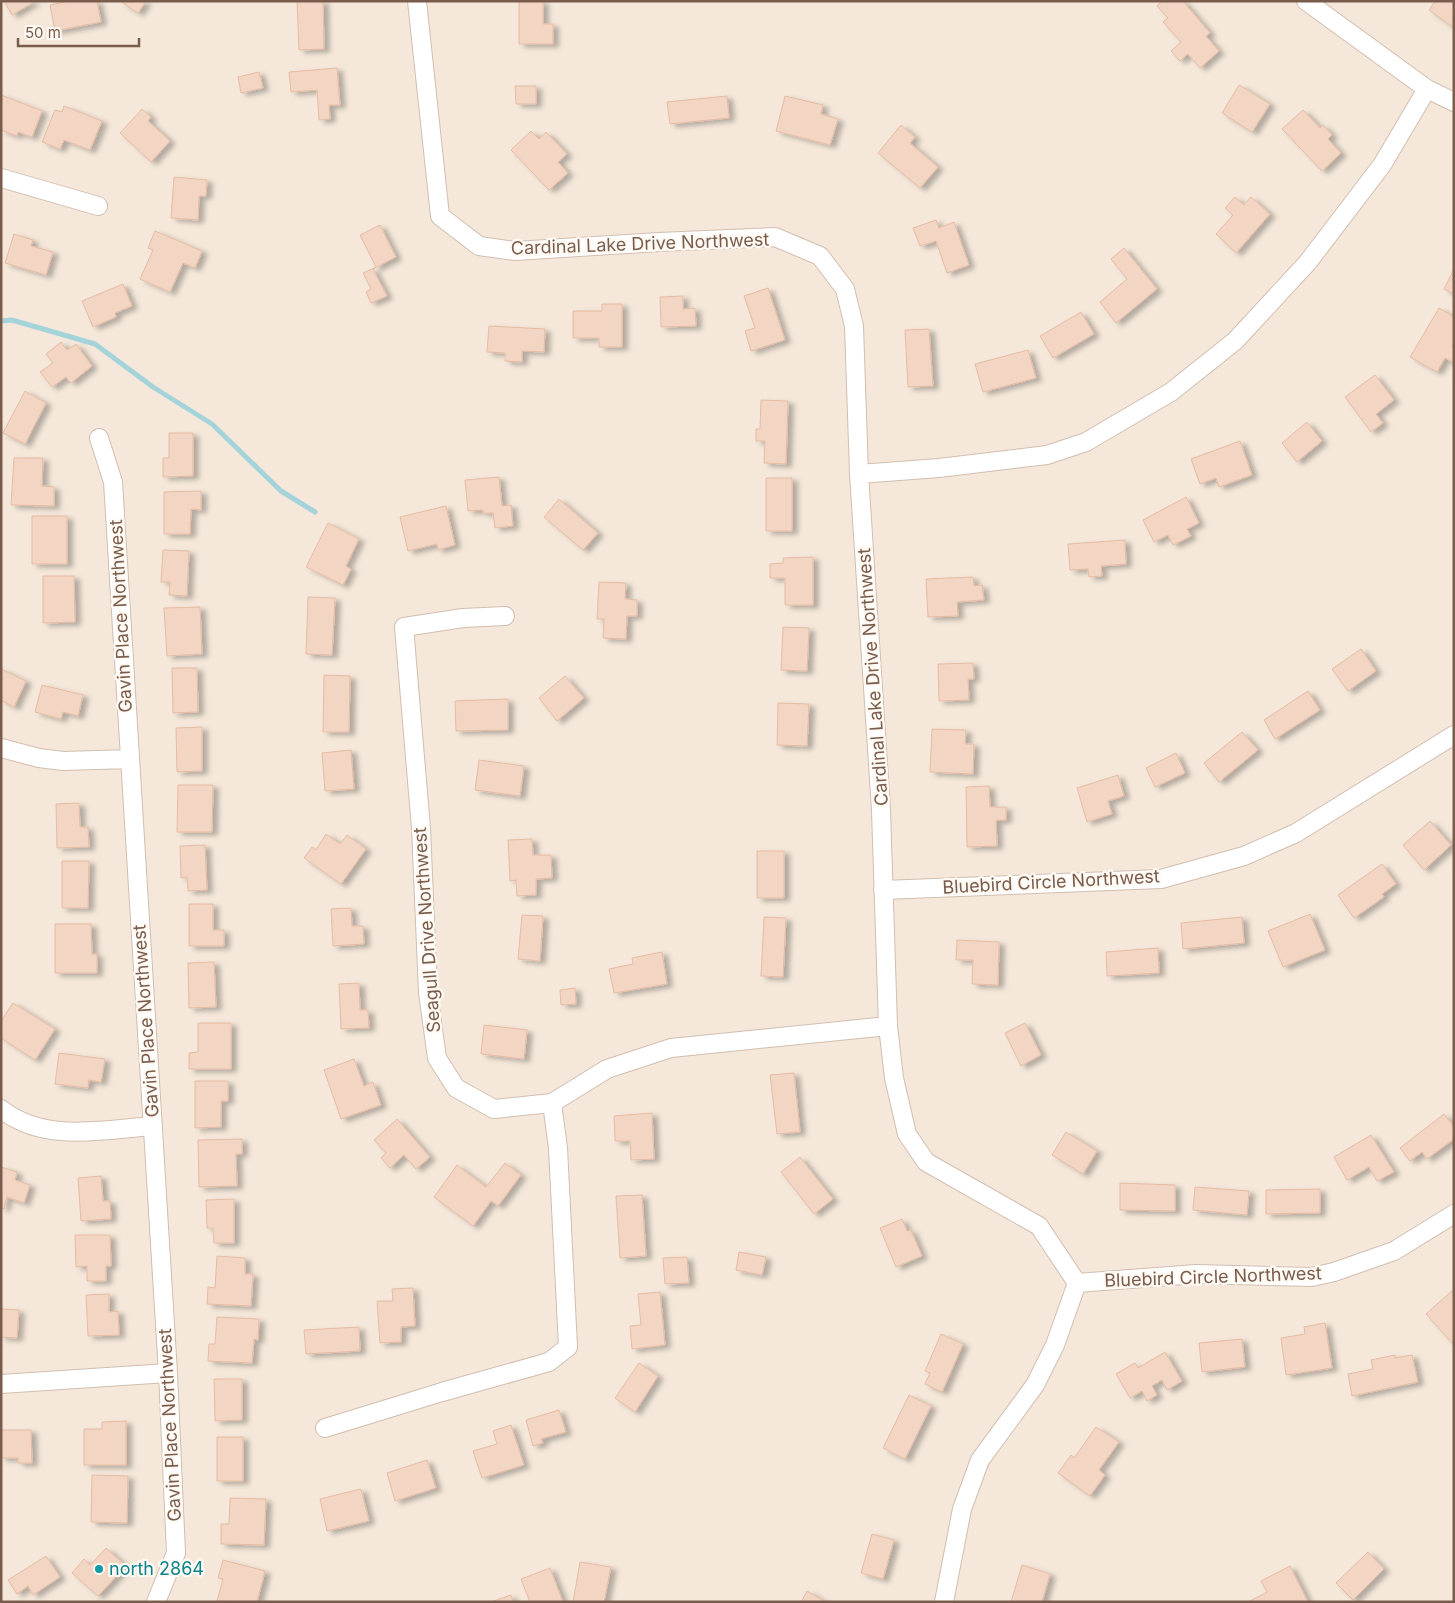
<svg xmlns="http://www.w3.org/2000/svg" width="1455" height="1603" viewBox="0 0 1455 1603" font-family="Inter,sans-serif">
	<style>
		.residential { fill: #f5e8da }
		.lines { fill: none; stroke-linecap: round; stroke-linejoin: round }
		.stream { stroke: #a5d3da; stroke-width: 5 }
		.building { fill: #f3d5c3; stroke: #e6bba3; filter: url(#shadow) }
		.minor-casing { stroke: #d1beb0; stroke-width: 20 }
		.minor { stroke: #fff; stroke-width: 18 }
		.culture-dot { fill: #0f9aa8; stroke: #fffaf3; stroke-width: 2 }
		.labels { text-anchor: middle; stroke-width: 4.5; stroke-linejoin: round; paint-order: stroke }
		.street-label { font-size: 18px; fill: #7a5c4d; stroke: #fffaf3 }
		.culture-label { font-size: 18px; fill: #0d838f; stroke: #fffaf3; text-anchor: start }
	</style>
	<defs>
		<filter id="shadow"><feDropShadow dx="5.5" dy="3" stdDeviation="2.5" flood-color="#0004"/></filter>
	</defs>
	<rect width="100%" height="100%" fill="#fdf6ec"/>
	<!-- residential -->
	<path class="residential" d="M1,1H1454V1602H1Z"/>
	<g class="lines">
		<!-- stream -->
		<path class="stream" d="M1,321L12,320L95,344L153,387L212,424L281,491L315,512"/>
	</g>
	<!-- building -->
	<path class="building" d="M4,1H34V2L12,15Z
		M69,1H97L101,22L55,31L50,5Z
		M120,1H146L138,13Z
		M297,1H323L324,49L299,50Z
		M519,1H543V24H553V44H519Z
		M1162,1H1183L1210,33L1206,36L1219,51L1200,68L1188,54L1180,61L1171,51L1181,42L1163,22L1168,18L1157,6Z
		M1435,1H1454V28L1429,10Z
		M337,68L340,105H329L330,119L319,120L317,90L291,92L289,72Z
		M259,72L263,88L241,93L238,77Z
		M1239,85L1270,104L1252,132L1222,113Z
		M515,86H536V104H516Z
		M1,95L42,111L32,137L18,132L17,136L1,130Z
		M727,96L729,118L670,124L667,102Z
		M785,96L823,105L821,114L838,119L830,145L776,131Z
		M64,106L102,121L90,150L64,140L60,149L42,142L55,110L62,112Z
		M142,109L151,117L148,121L170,141L151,162L120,133Z
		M1303,110L1320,128L1323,125L1332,135L1328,139L1341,153L1322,171L1282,129Z
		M901,125L915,137L910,143L938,167L920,188L878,153Z
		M531,131L539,139L546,132L567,154L558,162L568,173L549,190L511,150Z
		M174,177L207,180L206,196H199L198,220L171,218Z
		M1235,197L1244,205L1251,197L1270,214L1236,253L1216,234L1233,215L1225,208Z
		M936,220L939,228L954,222L969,265L947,273L936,241L920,246L913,228Z
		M380,225L396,257L373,269L387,296L371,303L366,292L371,289L363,273L376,267L360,235Z
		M155,231L202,251L195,268L183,263L170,292L140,279L153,250L148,248Z
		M14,234L33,240L31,246L53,252L46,275L5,263Z
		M1124,248L1157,289L1116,323L1100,302L1127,279L1111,259Z
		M1454,269V294L1444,289Z
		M123,284L132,306L115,313L116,317L93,327L82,301Z
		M768,288L785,340L751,351L745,331L755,328L744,296Z
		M683,296V309L695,308L696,326L661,327L660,297Z
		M602,304H622V347H599V338H573V311H602Z
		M1439,308L1454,317V344L1452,347L1454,348V358L1452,362L1445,358L1437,372L1410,357Z
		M1081,312L1094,334L1053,358L1040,336Z
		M489,326L545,329L544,352L522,351V362L505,361V353L487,352Z
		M929,329L933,386L908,387L905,330Z
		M61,342L67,350L76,344L92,366L71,383L66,377L52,387L40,372L53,363L46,354Z
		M1028,350L1036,378L983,392L975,364Z
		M1375,375L1394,400L1376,414L1383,423L1371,432L1345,397Z
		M25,391L46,403L25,444L3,433Z
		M761,400L788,401L786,464L764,463L765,441H756V429H760Z
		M1307,422L1322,441L1297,462L1282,443Z
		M169,433H193V476L163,477V458H169Z
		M1240,441L1252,475L1219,487L1216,478L1200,484L1191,459Z
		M14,458H43L42,486L54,487V506L11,505Z
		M499,477L502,506L511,505L513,526L495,528L493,513H483V510L468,511L465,480Z
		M766,478H792V531H766Z
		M201,491V510L191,509L190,534H164V492Z
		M1186,497L1199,523L1187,529L1191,536L1173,545L1168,535L1154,542L1143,520Z
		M559,499L598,533L583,550L544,517Z
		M446,506L455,545L438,550L437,544L408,551L400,517Z
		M32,516H67V564H32Z
		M328,523L359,539L346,566L351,569L343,585L306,567Z
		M1125,540L1126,564L1101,566L1102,576L1089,577L1088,569L1070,570L1068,544Z
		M163,550L189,551L187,596L169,595L170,582H161Z
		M813,557V605H785V578H770V564L783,563V558Z
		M43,576H74L75,622L43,623Z
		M973,577L974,586L982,585L984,600L957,602L958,616L928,617L926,579Z
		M599,582L626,583L625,599L637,600V616H627L626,639L603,638L604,619H597Z
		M308,597L335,598L332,655L306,654Z
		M200,607L202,654L167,656L164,608Z
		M783,627L809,628L807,671L781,670Z
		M1361,649L1376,671L1348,691L1332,669Z
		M973,663L974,679H968L969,700L939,701L938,664Z
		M172,668H197L198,712L173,713Z
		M1,669L26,681L14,707L1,700Z
		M324,675L350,676L349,732H323Z
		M565,676L584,698L557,721L539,698Z
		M42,685L83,695L78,716L63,712L61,719L35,712Z
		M1308,691L1320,710L1275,739L1264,720Z
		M508,699V730L456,731L455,701Z
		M778,703L809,704L807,746L777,745Z
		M202,727V771L177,772L176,728Z
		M932,729L966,730L965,744H974L973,774L930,772Z
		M1242,732L1258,750L1219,782L1204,763Z
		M351,750L354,789L325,791L322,753Z
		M1176,753L1185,773L1155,787L1146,768Z
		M479,760L524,766L520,796L475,790Z
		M1118,775L1124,796L1108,801L1112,814L1087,822L1077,788Z
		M178,785H213L212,832H177Z
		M989,786L990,807H1006V820H996L997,846L967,847L966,787Z
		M79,803L80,827H88L89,847L57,848L56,804Z
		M1430,821L1451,845L1424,870L1403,845Z
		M326,834L340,844L347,835L366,849L341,884L304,858L312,847L316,850Z
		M532,839L533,855H551L552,878L536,879V895L517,896L516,880L510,881L508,840Z
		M205,845L207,890L188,891L187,877L181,878L180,846Z
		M757,851H784V898H757Z
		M62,861H89L88,908H62Z
		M1382,864L1396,884L1382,894L1384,897L1354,918L1338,895Z
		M189,904H213V930H224V946H189Z
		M351,908L352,926H363L364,944L333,946L331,909Z
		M1310,914L1325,950L1283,967L1268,931Z
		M522,915L543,916L540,961L518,959Z
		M764,917L786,918L783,977L761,976Z
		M1242,917L1244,943L1183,949L1181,923Z
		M55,924H91L92,954H97V973H55Z
		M957,940L999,942L998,985L972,984L973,960H956Z
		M1158,948L1159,973L1107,976L1106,952Z
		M662,952L667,984L614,993L609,969L633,964L632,958Z
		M214,962L216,1007L189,1008L188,963Z
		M359,983L360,1010H368L369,1028L341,1029L339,984Z
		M575,988L576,1004L561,1005L560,990Z
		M13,1003L55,1029L35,1060L1,1038V1021Z
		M198,1023H231V1069H189V1053L198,1052Z
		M1025,1023L1041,1055L1021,1066L1005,1033Z
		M484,1025L527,1030L524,1059L481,1054Z
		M59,1053L105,1059L101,1082L89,1080L88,1088L55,1084Z
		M354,1059L364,1086L373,1082L381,1105L341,1119L324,1070Z
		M794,1073L800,1132L777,1134L770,1075Z
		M195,1081H228V1101H221V1127L195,1128Z
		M652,1113L654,1159L631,1160L630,1141H615L614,1116Z
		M1444,1114L1454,1127V1139L1427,1159L1422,1152L1410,1161L1400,1148Z
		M397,1119L430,1157L416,1169L404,1155L390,1168L381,1158L386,1153L374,1140Z
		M1066,1132L1097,1151L1083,1174L1052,1155Z
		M1371,1135L1394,1172L1377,1181L1369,1167L1347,1180L1334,1157Z
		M242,1139V1154H236L237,1186L199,1187L198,1140Z
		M800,1157L833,1199L814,1214L781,1172Z
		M505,1163L521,1175L498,1206L491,1201L473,1226L434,1197L457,1165L486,1187Z
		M1,1167L17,1172L15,1180L30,1185L24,1203L7,1197L4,1209L1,1208Z
		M101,1176L103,1201H110L111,1219L81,1221L78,1178Z
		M1120,1183L1175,1185V1211L1120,1210Z
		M1195,1187L1249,1191L1247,1215L1193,1210Z
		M1320,1189V1213L1266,1214V1190Z
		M642,1195L646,1256L620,1258L616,1196Z
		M234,1199V1243H214L213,1228H207L206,1200Z
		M902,1219L907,1231L911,1230L922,1256L896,1267L880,1228Z
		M75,1235H110L111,1266H106V1281H87V1266L76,1267Z
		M739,1252L766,1257L762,1275L736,1270Z
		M217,1256L245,1258V1274H253L251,1306L207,1304L208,1287L215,1288Z
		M687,1257L689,1283L665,1284L663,1258Z
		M413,1288L415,1326L401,1327V1342L380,1343L377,1301H393L392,1289Z
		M1454,1289V1342L1452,1343L1426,1314Z
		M660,1292L665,1345L632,1349L630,1326L641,1325L638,1294Z
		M109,1294V1312L118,1311L119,1335L88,1336L86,1295Z
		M1,1309L19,1310L17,1338L1,1337Z
		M217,1317L259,1319L258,1340L254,1339L252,1363L208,1361L209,1344H215Z
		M1325,1323L1332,1368L1286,1375L1281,1338L1305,1334L1304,1327Z
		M359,1327L360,1351L306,1354L304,1330Z
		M941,1334L963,1344L942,1392L925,1384L930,1373L925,1371Z
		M1242,1339L1245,1367L1202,1372L1199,1343Z
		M1165,1352L1182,1381L1167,1390L1162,1380L1152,1386L1157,1395L1147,1401L1142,1391L1130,1398L1116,1374L1135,1363L1138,1368Z
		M1395,1355V1358L1412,1355L1418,1382L1352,1396L1348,1374L1373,1369L1371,1360Z
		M639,1363L658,1376L635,1412L615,1398Z
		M214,1379H242V1420L215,1421Z
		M909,1395L931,1406L905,1459L883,1448Z
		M559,1410L566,1432L541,1439L543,1443L533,1446L526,1420Z
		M126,1421V1465H84V1429H102V1422Z
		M511,1425L524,1465L482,1478L473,1451L497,1444L493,1431Z
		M1096,1427L1119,1442L1099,1470L1105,1475L1090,1496L1058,1473L1071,1455L1074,1458Z
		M1,1430H31L32,1463H18V1458H1Z
		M217,1437H243V1481H217Z
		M427,1460L436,1488L395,1501L387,1473Z
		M92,1475L128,1476L127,1523L91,1522Z
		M361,1489L369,1521L327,1531L320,1499Z
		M230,1498L266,1499L264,1545L221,1544V1524H229Z
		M872,1534L894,1540L883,1579L861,1573Z
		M106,1548L126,1566L98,1596L72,1573L84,1559L90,1565Z
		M1368,1552L1384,1569L1353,1600L1336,1583Z
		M46,1556L60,1577L33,1595L28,1586L17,1594L8,1580Z
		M223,1560L265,1571L257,1602L217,1601L223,1579L218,1578Z
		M580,1562L611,1567L604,1602H573Z
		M1022,1565L1050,1574L1042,1602H1011Z
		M1290,1566L1308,1602H1248L1267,1592L1261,1581Z
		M550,1568L563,1602H530L521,1579Z
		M807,1591L826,1602H801Z
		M511,1595L513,1602H491Z"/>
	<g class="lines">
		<defs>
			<path id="minor" d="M417,1L440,216L479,246L515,251L659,242L775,237L820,256L845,289L854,326L859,474L881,810L888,1026L894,1078L907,1134L926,1162L1039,1226L1077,1283
				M1306,1L1427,89L1454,102
				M1,178L98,206
				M99,438L113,482L168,1373L174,1509L176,1553L156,1602
				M859,474L939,468L1047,455L1086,442L1171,392L1235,341L1308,262L1382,165L1427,89
				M505,616L463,618L404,627L421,828L428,993L437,1058L456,1088L494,1109L552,1103L607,1069L671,1048L888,1026
				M1,748L39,758L63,761L130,759
				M883,890L1161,879L1244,856L1296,833L1454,735
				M1,1109C44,1143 102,1130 153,1126
				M1077,1283L1196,1274L1312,1277L1334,1272L1394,1251L1454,1214
				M1,1384L168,1373
				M325,1428L442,1392L549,1362L568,1347L558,1148L552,1103
				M944,1602L962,1509L980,1460L1035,1385L1055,1345L1077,1283"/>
		</defs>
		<!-- minor casing -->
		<use href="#minor" class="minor-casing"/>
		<!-- minor -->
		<use href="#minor" class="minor"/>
	</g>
	<!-- markers -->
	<circle class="culture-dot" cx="99" cy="1569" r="5"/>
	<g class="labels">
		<!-- street labels -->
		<g class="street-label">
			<text transform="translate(640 244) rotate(-2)" y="6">Cardinal Lake Drive Northwest</text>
			<text transform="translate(121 616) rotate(-93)" y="6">Gavin Place Northwest</text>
			<text transform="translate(873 677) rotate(-94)" y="6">Cardinal Lake Drive Northwest</text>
			<text transform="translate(1051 882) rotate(-3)" y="6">Bluebird Circle Northwest</text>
			<text transform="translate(427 930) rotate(-94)" y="6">Seagull Drive Northwest</text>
			<text transform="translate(146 1021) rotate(-94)" y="6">Gavin Place Northwest</text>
			<text transform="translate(1213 1277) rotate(-2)" y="6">Bluebird Circle Northwest</text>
			<text transform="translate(170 1425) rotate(-93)" y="6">Gavin Place Northwest</text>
		</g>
		<!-- culture labels -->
		<g class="culture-label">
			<text x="109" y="1575">north 2864</text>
		</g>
	</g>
	<!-- border -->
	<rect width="1455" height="1603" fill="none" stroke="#7a5c4d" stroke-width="5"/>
	<!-- scale -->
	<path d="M18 38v8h121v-8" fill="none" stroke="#7a5c4d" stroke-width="2.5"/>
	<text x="25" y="38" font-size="15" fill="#7a5c4d" stroke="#fffaf3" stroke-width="4" paint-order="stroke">50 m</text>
</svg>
